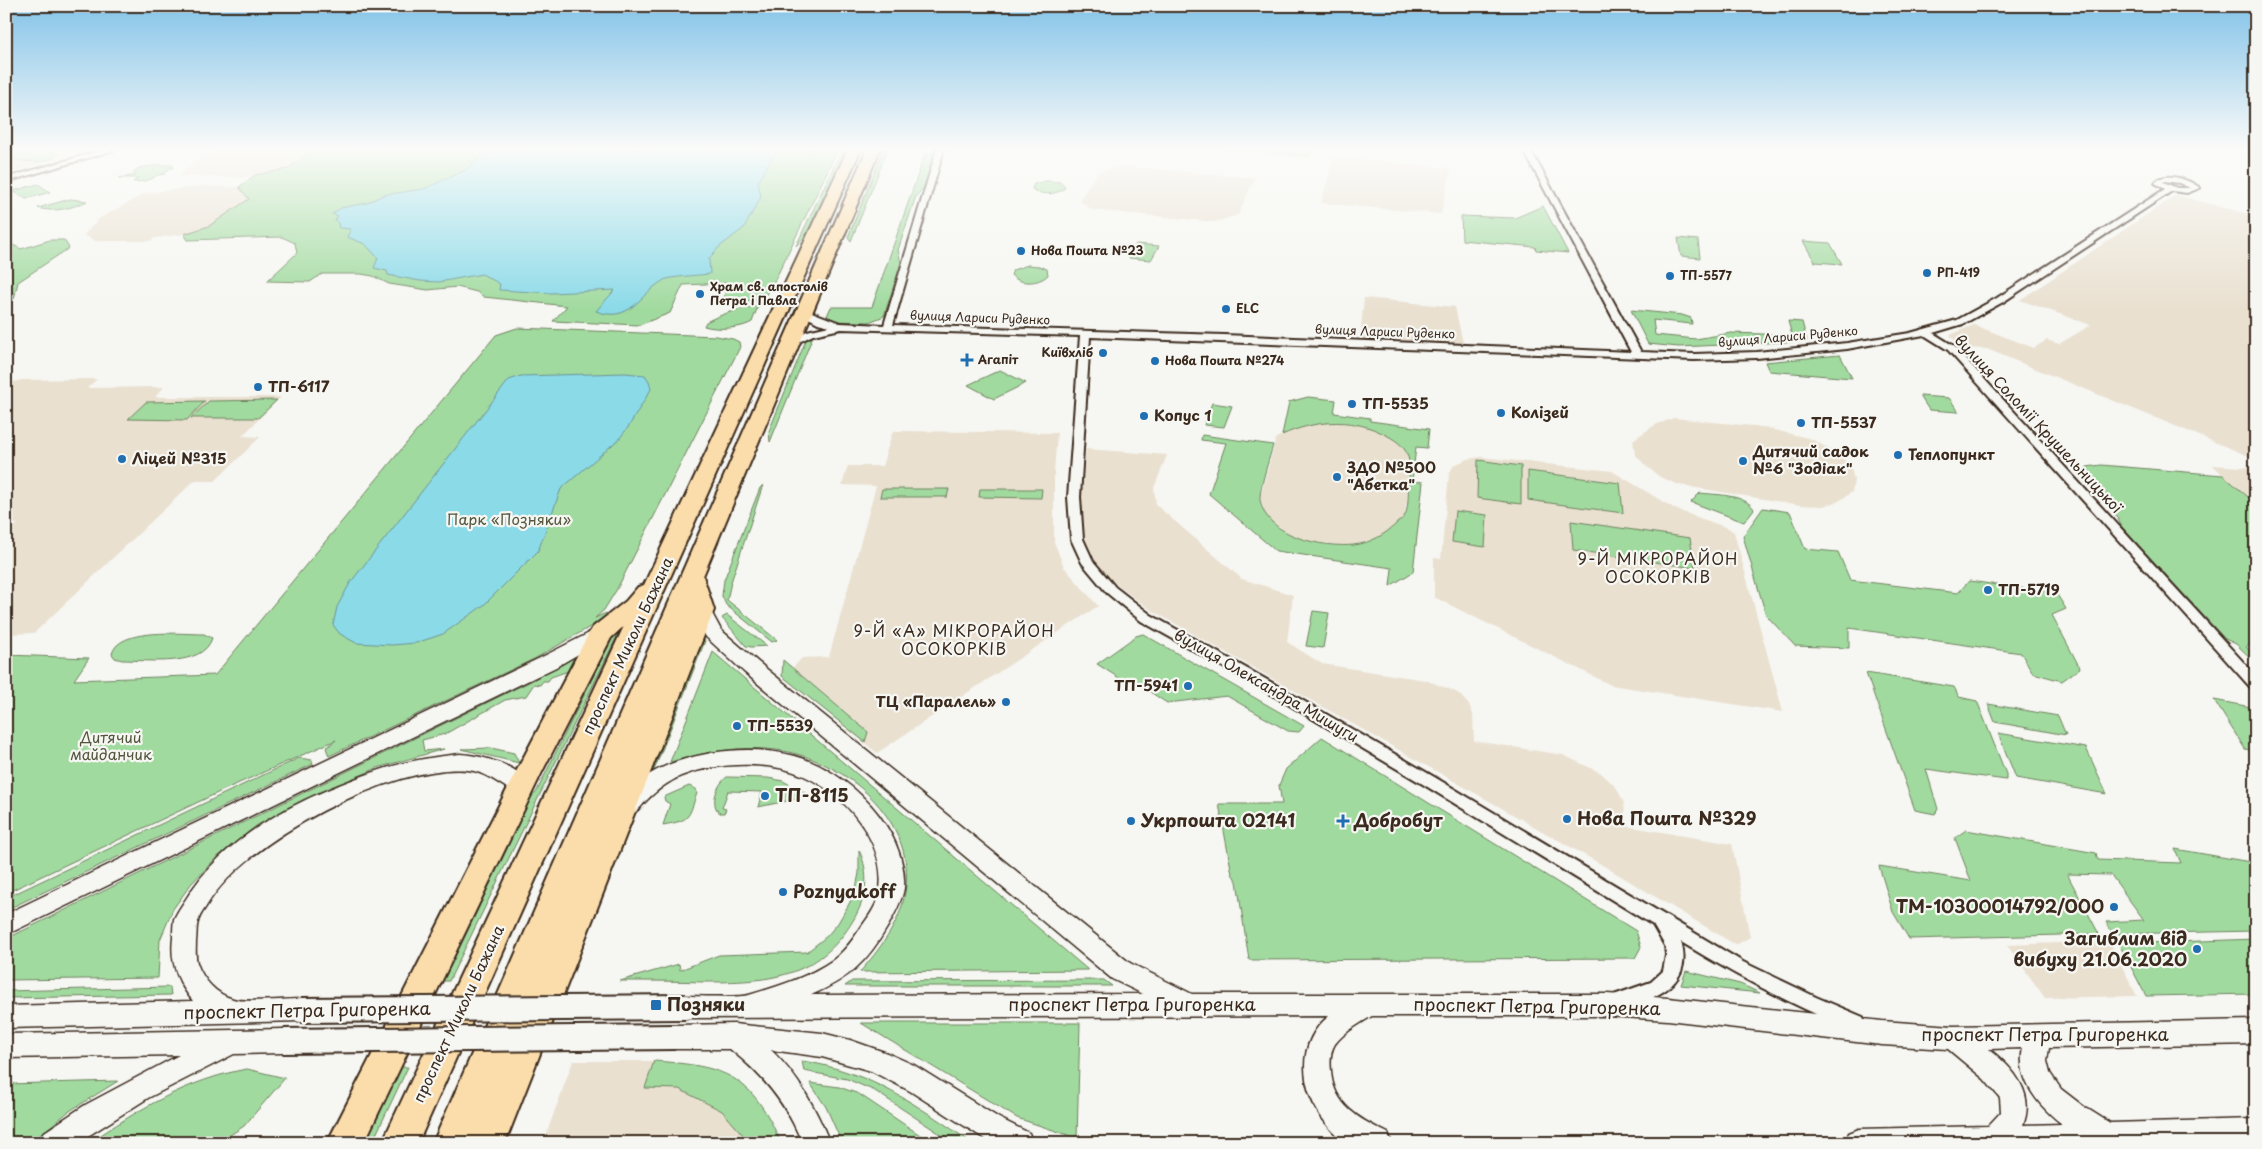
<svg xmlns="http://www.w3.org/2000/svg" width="2262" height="1149" viewBox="0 0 2262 1149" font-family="'Playpen Sans',sans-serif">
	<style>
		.built { fill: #e9e0d0 }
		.green { fill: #a1da9f; stroke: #6e825e }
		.water { fill: #8bdae8; stroke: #6b9497 }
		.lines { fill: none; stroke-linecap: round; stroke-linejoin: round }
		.street-casing { stroke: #3b2a1e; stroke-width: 4 }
		.secondary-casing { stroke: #3b2a1e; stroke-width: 3 }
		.highway-casing { stroke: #3b2a1e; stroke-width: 4 }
		.street { fill: #f6f6f2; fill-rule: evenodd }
		.secondary { fill: #f6f6f2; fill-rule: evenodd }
		.highway { fill: #fbddab; fill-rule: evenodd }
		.secondary-bridge-casing { stroke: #3b2a1e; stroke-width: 28; stroke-linecap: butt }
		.secondary-bridge { stroke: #f6f6f2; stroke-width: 24 }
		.poi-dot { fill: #1f6fb2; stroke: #f6f6f2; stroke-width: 2 }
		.labels { text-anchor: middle; stroke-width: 4.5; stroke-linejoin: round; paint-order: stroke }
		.far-poi-label { font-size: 12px; font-weight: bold; fill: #3b2a1e; stroke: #f6f6f2; text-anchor: start }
		.far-street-label { font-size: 12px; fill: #3b2a1e; stroke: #f6f6f2 }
		.poi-label { font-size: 15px; font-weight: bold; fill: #3b2a1e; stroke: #f6f6f2; text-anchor: start }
		.street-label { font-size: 15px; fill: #3b2a1e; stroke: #f6f6f2 }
		.park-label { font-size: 15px; fill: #54563e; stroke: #f6f6f2 }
		.neighbourhood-label { font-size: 16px; letter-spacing: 1px; fill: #3b2a1e; stroke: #f6f6f2 }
		.near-poi-label { font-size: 18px; font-weight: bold; fill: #3b2a1e; stroke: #f6f6f2; text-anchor: start }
		.near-street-label { font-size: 18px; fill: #3b2a1e; stroke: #f6f6f2 }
	</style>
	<rect width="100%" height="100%" fill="#f6f6f2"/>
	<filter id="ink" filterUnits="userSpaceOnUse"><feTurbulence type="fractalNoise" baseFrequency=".02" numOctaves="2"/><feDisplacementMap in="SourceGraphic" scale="10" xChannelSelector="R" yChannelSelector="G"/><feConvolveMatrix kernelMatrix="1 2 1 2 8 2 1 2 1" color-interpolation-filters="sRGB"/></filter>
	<g filter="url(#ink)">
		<!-- built -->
		<path class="built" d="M6,149H93L6,174Z
			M219,149H306L307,152L288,169L242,178L179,176L197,160Z
			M1200,149H1313L1310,159Z
			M1334,157L1451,168L1441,214L1321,203Z
			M1122,166L1198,173L1255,178L1238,215L1215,222L1092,210L1079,200L1098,172Z
			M201,186L239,187L249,199L209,226L184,234L155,238L150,241H95L84,235L100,218L146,193Z
			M2176,195L2256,216V459L1987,349L1961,348L1950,335L1974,325L2034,348L2047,340L2059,344L2091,325L2020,300Z
			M1364,298L1455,307L1463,343L1360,339Z
			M97,379L87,388L164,387L155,397H281L242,436L260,437L215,481H194L34,633L6,634V534L18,524H6V384L22,380Z
			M1674,418L1762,427L1812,439L1842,457L1851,468L1854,480L1852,492L1839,501L1823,506L1800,505L1679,485L1660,477L1646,466L1635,454L1633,440L1655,425Z
			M1340,422L1366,425L1396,439L1406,449L1411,464L1405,515L1386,535L1356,545H1337L1308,541L1294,537L1273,523L1265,514L1260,498L1276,438L1296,429L1319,423Z
			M893,431L1057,433L1054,472V542L1064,567L1098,606L877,753L784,677L802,658L829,657L876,486L842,485L848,466H882Z
			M1086,449L1167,455L1154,488L1156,505L1242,579L1293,595L1287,642L1322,664L1425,680L1452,690L1459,694L1469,705L1473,714L1474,741L1563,755L1601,773L1616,787L1624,803L1626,826L1732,844L1750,937L1736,945L1604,866L1151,610L1122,589L1106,576L1098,565L1085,543L1079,522Z
			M1481,457L1612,471L1677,510L1728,528L1734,532L1783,712L1611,685L1434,597V558L1441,559L1449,474L1454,465L1468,459Z
			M2213,465L2256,468V504L2223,475Z
			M2109,941L2137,996L2045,998L2007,945Z
			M573,1061H654L646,1088L679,1089L722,1111L750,1143H543Z"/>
		<!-- green -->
		<path class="green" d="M6,149H45L58,153C48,167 21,161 6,158Z
			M306,149H838L774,282L762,301L723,300L728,283L683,285L670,313L639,325L553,321L567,306L484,297L477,292L457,287L428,290L389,284L373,276L361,274H322L310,282L267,281L297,253L295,243L282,237L188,240L184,234L209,226L249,199L239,187L255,175L288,169L307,153Z
			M842,149H847L807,234L796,246Z
			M884,149H888L851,241L848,237Z
			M933,149H937L925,187L916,196L898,250L901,263L884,316L869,322L831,321L826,318L831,307H872L925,154H931Z
			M1236,149H1312L1309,156Z
			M159,165H173V168L168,169L165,174L157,175C151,181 141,182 133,182L138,178H119L136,175L133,172L139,168Z
			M1046,181L1061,182L1065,188C1056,195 1041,196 1032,189L1034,184Z
			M38,184L50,192L26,199L13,191Z
			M70,199L87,201C73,208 53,213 38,208Z
			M1543,206L1568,253L1536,250L1535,247L1462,240L1461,216L1515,218Z
			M1678,238L1698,240L1700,258L1681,256Z
			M50,240H64L69,248L18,282L14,299H6V246L11,244L21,249Z
			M1803,241L1830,243L1842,264L1815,262Z
			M1136,244L1159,246L1151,260L1129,258Z
			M1028,265L1039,266L1047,269L1048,275C1039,284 1020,285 1011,275L1013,270Z
			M758,306L752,322C740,329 717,330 704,326L706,322C722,314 740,308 758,306Z
			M1631,310L1682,315L1691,318L1692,324L1653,320L1655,335L1696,339L1731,333L1792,335L1788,321L1802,322L1807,341L1679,347L1648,344Z
			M517,328L716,336L733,339L739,342L740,347L617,589L604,610L595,618L606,613L609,616L536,658L329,756L326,748L336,740L230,787L6,893V655L89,658L74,680L215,675L496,335Z
			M813,336L770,442L769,431L806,340Z
			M1840,355L1852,378L1769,371L1765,362Z
			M1000,370L1026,383L994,399L968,385Z
			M1920,396L1949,398L1959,412L1929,410Z
			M1308,397L1336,400L1334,413L1370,418V421L1429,429L1427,448L1416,447L1412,481L1423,482L1413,572L1390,586L1392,568L1276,551L1209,494L1226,443L1201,440L1202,435L1273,445C1270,456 1259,490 1260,500C1266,537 1324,548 1354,545C1371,543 1386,534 1397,523C1399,521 1404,518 1405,515C1409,508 1408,487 1409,478C1412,451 1403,443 1380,432C1348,417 1313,421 1282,435L1289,402Z
			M277,400L258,418H191L209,401Z
			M205,401L187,420L128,419L146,402Z
			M1212,403L1232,406L1224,427L1204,425Z
			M1478,460L1521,466V504L1477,498Z
			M2101,465L2223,475L2256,504V641L2246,647L2256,658V663L2236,644L2225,639L2122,527L2113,510L2083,479L2081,473L2087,467Z
			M1528,471L1620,483L1623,513L1528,500Z
			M763,485L731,582L727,600L777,640L772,642L726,605L722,596L724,580L760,488Z
			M882,489H949L947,497H880Z
			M980,489H1042L1041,498L979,497Z
			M1700,493C1717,495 1744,494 1754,509L1744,522L1691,502Z
			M1763,508L1790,512L1805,549L1838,552L1850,580L1958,593L1969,581L2056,593L2066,609L2052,615L2080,668L2062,681L2033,673L2021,653L1849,628V648L1795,646L1766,615L1743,536Z
			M1455,511L1487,515L1485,547L1452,542Z
			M1571,521L1690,538L1695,568L1573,550Z
			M1313,611L1329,613L1323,648L1306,646Z
			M727,615L767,646L751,647L746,646L722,618Z
			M619,632L449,981H437L527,799L536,793L614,634Z
			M204,634L212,638C203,668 148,660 122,660L115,658L112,654C118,627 182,634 204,634Z
			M1143,634L1304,726L1299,732L1288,731L1227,696L1167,703L1135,682L1130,685L1097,664L1136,636Z
			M702,637L705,641L653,773L646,775Z
			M713,652L1088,970L860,972C878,951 898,926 904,898C920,829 858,771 797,754C755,743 711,750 670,762Z
			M582,653L574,669L551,677L548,681H543L540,685L534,684L526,696L505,700L445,734L422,740L424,751L444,749L377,768L289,807L256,826L215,859L191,884L173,909L160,940L158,978L6,980V939L531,681Z
			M783,660L868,732L865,742L782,676Z
			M1866,673L1954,687L1959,697L1977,701L2006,774V780L1926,769L1938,809L1935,814L1915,810Z
			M2214,700L2256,708V751L2245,749Z
			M1988,704L2058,716L2066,735L1995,722Z
			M1998,733L2086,748L2107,794L2016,778Z
			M1322,737L1636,931L1641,947L1635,958L1249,960L1237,881L1232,874L1219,804H1282L1279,785L1286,769Z
			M491,748L514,753L519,763L461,749Z
			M299,758L312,760L313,764L6,910V898Z
			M727,777L768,778L783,781L811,796L758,807L762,792L728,791L722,808L726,809L724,813H720C709,805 717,784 727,777Z
			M689,786L696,789L697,793C688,819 691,820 663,825L670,804L665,801L664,797Z
			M1966,830L2096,853L2098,860L2181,863L2175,849L2256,863V931L2113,934L2106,922L2144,920L2111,875L2067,874L2099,934L1909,939L1893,912L1879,866L1971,881L1955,838Z
			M859,850C870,874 867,896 854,919C819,979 767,982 704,982C676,981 648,981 620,981L679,964L680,970L719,955L807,952L827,936L838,923L849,904L856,888L859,873Z
			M2256,939V994L2146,996L2119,944Z
			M1686,971L1740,984L1760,993L1681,985Z
			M1104,980L1112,986H845L852,981Z
			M170,987L171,995L6,998V991Z
			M861,1023H1080L1077,1138L1017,1118Z
			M654,1061C725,1066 751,1074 781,1143H750L722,1111L679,1089L645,1088Z
			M802,1061C869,1071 917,1105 972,1143H954L875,1091L847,1079L804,1071Z
			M393,1067H408L372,1143H357Z
			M247,1069L285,1078L244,1126L218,1143H89C137,1110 189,1079 247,1069Z
			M118,1081L68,1112L30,1143H6V1084Z
			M810,1083L839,1087L859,1094L932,1143H842L826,1107Z"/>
		<!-- water -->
		<path class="water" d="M489,149H777L758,183L761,197L744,228L718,248L709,259L710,274C701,275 669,277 664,280C638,295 631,324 596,311L615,290L551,293L499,290L500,284L482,274L439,282L420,281L388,275L387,271L374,268L378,258L365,244L347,237L351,229L339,228L338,223L335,220L338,216L332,214L341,208L367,203L383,195L424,189L466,170Z
			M625,373L645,375L649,381L651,389L629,426L619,439L561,489L538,551L484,605L443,634L416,643L392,645L356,643L340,634L333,625L337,607L350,583L509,380L521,376Z"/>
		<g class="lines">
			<defs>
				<path id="street" d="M106,149H118L6,182V178Z
					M937,149H944L893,325L1224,335L1631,352L1523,149H1530L1641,352L1694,354L1757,352L1847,343L1910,333L1957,320L1997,298L2165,189L2155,183C2164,170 2190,180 2200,188L2187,193L2172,191L2003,302L1963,324L1933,333L1954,346L2256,676V690L2251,688L1948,350L1924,335L1847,349L1757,358L1694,360L1090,337L1080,497L1083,539L1093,561L1115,587L1151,615L1269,681L1436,778L1743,962L1816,997L1863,1017L1866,1023L1863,1029L1857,1031C1796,1008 1737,976 1681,942C1692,978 1666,994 1636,1004C1628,1006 1622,1010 1614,1007L1611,1001L1614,995L1651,982L1663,971L1666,955L1665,946L1653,925L1426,786L1259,687L1141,621L1107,593L1082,563L1071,539L1068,497L1080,336L841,329L813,335L795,344H789V340L807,331L829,326L818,323L801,314L799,312L804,309L840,323L884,325ZM2165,181L2179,183L2190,188H2177L2163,182Z"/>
				<path id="secondary" d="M702,604L708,606L721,630L758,662L1130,963L1192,994H1607L1668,998L1882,1021L1953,1026L2256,1020V1044L2049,1048L2047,1061L2050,1073L2061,1089L2083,1106L2110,1123L2256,1119V1143H1845L1849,1133L1859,1129L1988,1126L2001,1112L2000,1098L1984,1079L1948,1049L1882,1045L1668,1020L1607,1016H1372C1359,1024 1344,1032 1335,1044C1330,1052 1330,1062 1331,1071C1333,1105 1360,1120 1388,1133L1392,1143C1379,1143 1362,1146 1349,1143C1340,1140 1331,1130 1326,1123C1300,1091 1295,1043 1329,1016L685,1018L676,1015L672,1007L676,999L685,996C697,996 740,998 749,995C776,987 809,977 833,960C845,951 854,938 862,926C870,915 879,902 880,889C886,841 844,794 804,776C770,760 716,762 681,776C668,782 657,790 647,800C643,804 639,810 634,813C629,816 625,815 619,813L616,807C629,784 655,769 679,761C716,749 758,746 795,756C848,771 908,829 904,888C902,901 894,915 888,926C867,962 849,979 811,995L1143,994L1112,979L744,672L706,637L693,610L696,606ZM2023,1048C2016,1080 2039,1106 2062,1124L2023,1125C2036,1093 2013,1068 1989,1049Z
					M601,627L608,629L610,633L608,637L556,667L6,935V914L542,657Z
					M460,754C482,755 522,767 533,787L530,793L522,795C503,789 489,772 468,770C393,763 244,841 207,905C204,910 199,916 198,922C196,927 197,935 196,941C196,949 195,955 197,963C203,980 216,994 233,999C244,1003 287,999 301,999L310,1002L314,1010L310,1018L301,1021L6,1028V1006L193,1001C177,982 170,962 173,938C173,932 173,925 174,919C177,912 182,905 186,899C225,834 304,796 374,772C402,762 431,757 460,754Z
					M734,1024L822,1033L850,1040L887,1053L914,1065L999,1118L1029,1133L1033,1143H991L910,1091L871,1071L822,1057L771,1050C799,1077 815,1107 830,1143H802C787,1104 763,1075 730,1049H675L666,1045L662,1037L666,1029L675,1025Z
					M283,1029L292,1033L296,1041L292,1049L283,1053L234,1054L148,1098L77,1143H39L43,1133L85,1105L179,1055L6,1058V1034Z"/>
				<path id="highway" d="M848,149H861L418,1143H382L624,626L611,638L543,770L364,1143H327L517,770L589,633L593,627L626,601L638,587L644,585Z
					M867,149H880L703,576L714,610L505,1143H469L690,609L469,1143H433Z"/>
			</defs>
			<!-- street casing -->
			<use href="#street" class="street-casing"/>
			<!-- secondary casing -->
			<use href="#secondary" class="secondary-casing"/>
			<!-- highway casing -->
			<use href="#highway" class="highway-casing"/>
			<!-- street -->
			<use href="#street" class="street"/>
			<!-- secondary -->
			<use href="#secondary" class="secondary"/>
			<!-- highway -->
			<use href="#highway" class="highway"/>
			<defs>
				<path id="secondary-bridge" d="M301,1010L685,1007
					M283,1041L675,1037"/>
			</defs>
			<!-- secondary-bridge casing -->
			<use href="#secondary-bridge" class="secondary-bridge-casing"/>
			<!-- secondary-bridge -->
			<use href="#secondary-bridge" class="secondary-bridge"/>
		</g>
	</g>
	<!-- sky -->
	<linearGradient id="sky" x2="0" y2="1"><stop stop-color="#83c3e8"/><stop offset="0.48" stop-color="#fbfbf9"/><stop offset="1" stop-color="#fbfbf9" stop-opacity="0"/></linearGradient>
	<rect width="2262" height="310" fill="url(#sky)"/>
	<!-- markers -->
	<g class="poi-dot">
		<circle cx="1021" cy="251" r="5"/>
		<circle cx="1927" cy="273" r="5"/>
		<circle cx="1670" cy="276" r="5"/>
		<circle cx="700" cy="294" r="5"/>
		<circle cx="1226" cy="309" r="5"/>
		<circle cx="1103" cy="353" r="5"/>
		<path d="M964.5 352.5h5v5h5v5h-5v5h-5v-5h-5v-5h5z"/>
		<circle cx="1155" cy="361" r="5"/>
		<circle cx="258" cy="387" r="5"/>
		<circle cx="1352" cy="404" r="5"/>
		<circle cx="1501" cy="413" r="5"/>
		<circle cx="1144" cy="416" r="5"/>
		<circle cx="1801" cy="423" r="5"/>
		<circle cx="1898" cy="455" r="5"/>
		<circle cx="122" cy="459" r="5"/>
		<circle cx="1743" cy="461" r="5"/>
		<circle cx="1337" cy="477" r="5"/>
		<circle cx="1988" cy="590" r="5"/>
		<circle cx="1188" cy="686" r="5"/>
		<circle cx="1006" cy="702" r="5"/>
		<circle cx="737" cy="726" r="5"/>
		<circle cx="765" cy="796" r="5"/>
		<circle cx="1567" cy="819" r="5"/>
		<circle cx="1131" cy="821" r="5"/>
		<path d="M1340.5 813.5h5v5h5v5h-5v5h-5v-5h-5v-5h5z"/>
		<circle cx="783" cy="892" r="5"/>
		<circle cx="2114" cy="907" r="5"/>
		<circle cx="2197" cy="949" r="5"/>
		<rect x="650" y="999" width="12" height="12" rx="2.5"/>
	</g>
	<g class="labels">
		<!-- far-poi labels -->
		<g class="far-poi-label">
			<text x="1031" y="255">Нова Пошта №23</text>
			<text x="1937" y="277">РП-419</text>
			<text x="1680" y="280">ТП-5577</text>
			<text x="710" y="291">Храм св. апостолів<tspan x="710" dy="14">Петра і Павла</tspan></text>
			<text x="1236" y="313">ELC</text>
			<text x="1093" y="357" text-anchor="end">Київхліб</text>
			<text x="978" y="364">Агапіт</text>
			<text x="1165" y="365">Нова Пошта №274</text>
		</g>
		<!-- far-street labels -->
		<g class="far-street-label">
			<text transform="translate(980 318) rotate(2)" y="4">вулиця Лариси Руденко</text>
			<text transform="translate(1385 332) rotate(2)" y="4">вулиця Лариси Руденко</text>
			<text transform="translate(1788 337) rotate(-5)" y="4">вулиця Лариси Руденко</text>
		</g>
		<!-- poi labels -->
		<g class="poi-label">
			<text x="268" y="392">ТП-6117</text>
			<text x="1362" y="409">ТП-5535</text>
			<text x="1511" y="418">Колізей</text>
			<text x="1154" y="421">Копус 1</text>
			<text x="1811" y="428">ТП-5537</text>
			<text x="1753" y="457">Дитячий садок<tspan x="1753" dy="17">№6 "Зодіак"</tspan></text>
			<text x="1908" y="460">Теплопункт</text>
			<text x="132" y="464">Ліцей №315</text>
			<text x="1347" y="473">ЗДО №500<tspan x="1347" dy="17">"Абетка"</tspan></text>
			<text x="1998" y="595">ТП-5719</text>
			<text x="1178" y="691" text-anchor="end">ТП-5941</text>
			<text x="996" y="707" text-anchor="end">ТЦ «Паралель»</text>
			<text x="747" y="731">ТП-5539</text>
		</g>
		<!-- street labels -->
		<g class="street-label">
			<text transform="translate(2038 424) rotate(47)" y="5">вулиця Соломії Крушельницької</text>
			<text transform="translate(628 646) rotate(-65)" y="5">проспект Миколи Бажана</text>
			<text transform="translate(1266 686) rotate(30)" y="5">вулиця Олександра Мишуги</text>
			<text transform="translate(459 1014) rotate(-65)" y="5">проспект Миколи Бажана</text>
		</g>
		<!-- park labels -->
		<g class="park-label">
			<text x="509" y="525">Парк «Позняки»</text>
			<text x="111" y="743">Дитячий<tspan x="111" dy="17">майданчик</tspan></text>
		</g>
		<!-- neighbourhood labels -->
		<g class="neighbourhood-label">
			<text x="1658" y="565">9-Й МІКРОРАЙОН<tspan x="1658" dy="18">ОСОКОРКІВ</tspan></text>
			<text x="954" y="637">9-Й «А» МІКРОРАЙОН<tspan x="954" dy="18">ОСОКОРКІВ</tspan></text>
		</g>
		<!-- near-poi labels -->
		<g class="near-poi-label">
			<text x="775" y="802">ТП-8115</text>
			<text x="1577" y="825">Нова Пошта №329</text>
			<text x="1141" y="827">Укрпошта 02141</text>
			<text x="1354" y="827">Добробут</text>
			<text x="793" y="898">Poznyakoff</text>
			<text x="2104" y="913" text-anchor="end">ТМ-10300014792/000</text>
			<text x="2187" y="945" text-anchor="end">Загиблим від<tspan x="2187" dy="21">вибуху 21.06.2020</tspan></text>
			<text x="667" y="1011">Позняки</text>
		</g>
		<!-- near-street labels -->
		<g class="near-street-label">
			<text x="1132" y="1011">проспект Петра Григоренка</text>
			<text transform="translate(1537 1007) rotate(1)" y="6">проспект Петра Григоренка</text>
			<text transform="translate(307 1011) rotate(-1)" y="6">проспект Петра Григоренка</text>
			<text x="2045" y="1041">проспект Петра Григоренка</text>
		</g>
	</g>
	<!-- margin -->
	<rect width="2262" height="1149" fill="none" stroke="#f6f6f2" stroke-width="25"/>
	<rect x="12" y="12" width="2237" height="1124" fill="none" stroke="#3b2a1e" stroke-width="2" filter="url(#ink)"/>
</svg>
